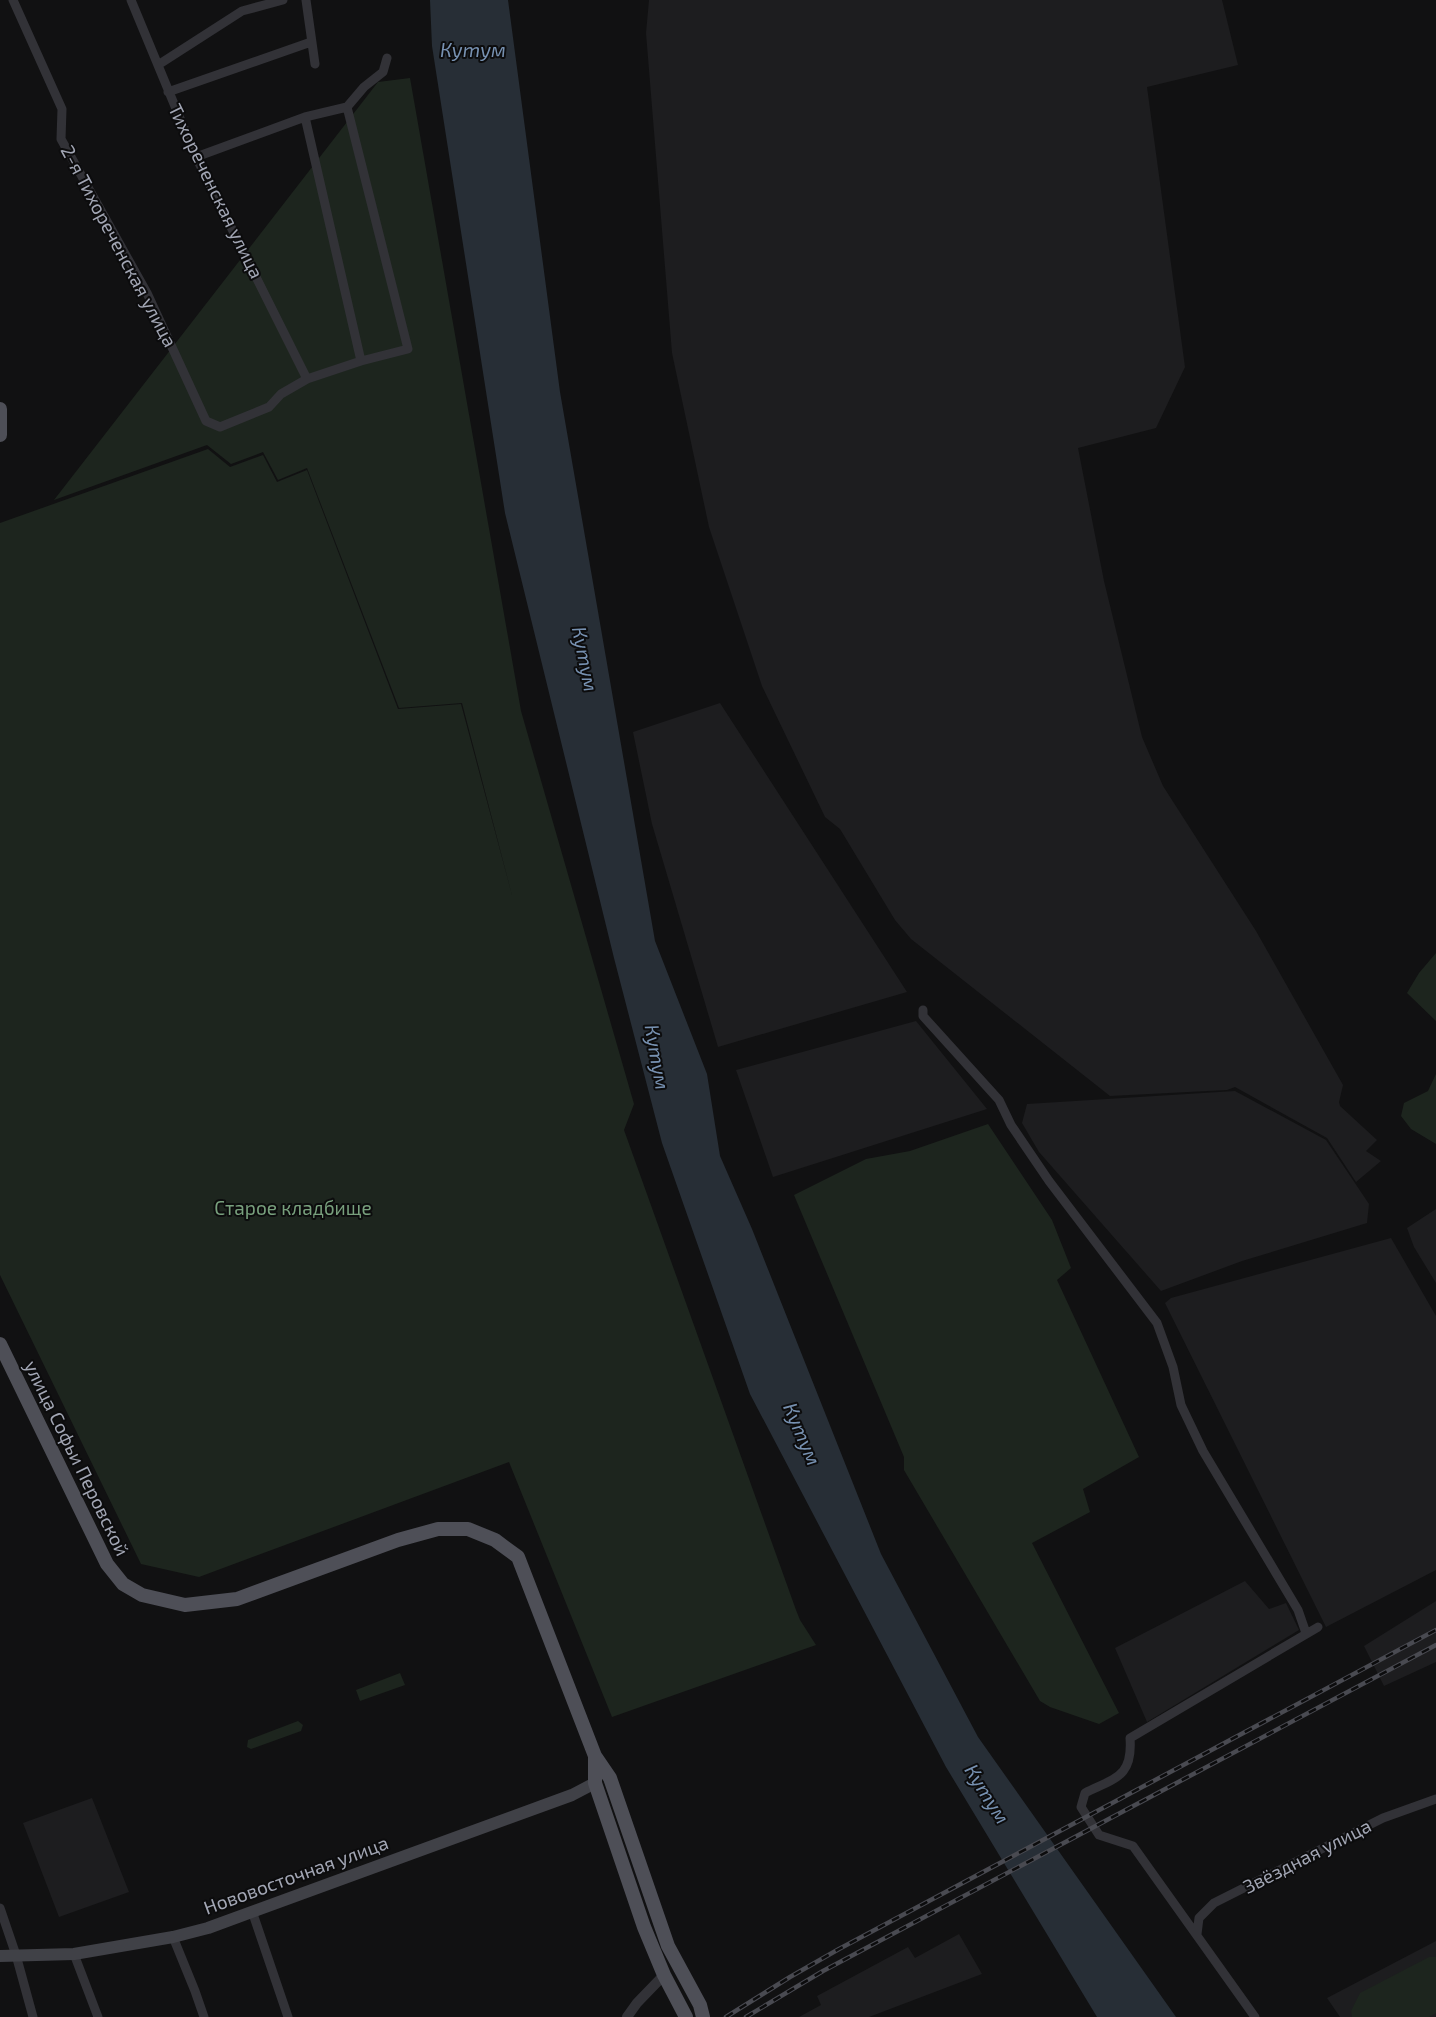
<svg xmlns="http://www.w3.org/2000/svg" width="1436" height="2017" viewBox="0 0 1436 2017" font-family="'Exo 2',sans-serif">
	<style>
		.built { fill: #1d1d1f }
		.green { fill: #1d251e }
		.water { fill: #272e36 }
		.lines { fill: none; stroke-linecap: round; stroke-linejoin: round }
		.minor { stroke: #323237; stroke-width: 9 }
		.tertiary { stroke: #323237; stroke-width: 10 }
		.secondary { stroke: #404147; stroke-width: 12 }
		.primary { stroke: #4e4f57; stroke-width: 14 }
		.rail-casing { stroke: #494a51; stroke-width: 4.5 }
		.rail { stroke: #0c0c0d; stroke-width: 2.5; stroke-dasharray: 8; stroke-linecap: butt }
		.labels { text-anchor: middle; stroke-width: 4; stroke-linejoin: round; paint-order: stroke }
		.street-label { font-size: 19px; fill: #a2a6b4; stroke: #0c0c0d }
		.park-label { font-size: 19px; fill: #78a07d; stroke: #0c0c0d }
		.water-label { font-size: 20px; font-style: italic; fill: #7791b1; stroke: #0c0c0d }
	</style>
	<rect width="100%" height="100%" fill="#111112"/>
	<!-- built -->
	<path class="built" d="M649,0H1222L1238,65L1147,87L1185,367L1156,428L1078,448L1104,581L1142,737L1163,786L1256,931L1343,1085L1339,1102L1340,1106L1377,1140L1366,1151L1381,1161L1356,1182L1327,1138L1235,1087L1227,1090L1110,1096L911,939L895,920L840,829L825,817L762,686L709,527L672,353L646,33Z
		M720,703L907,992L718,1047L652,824L633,732Z
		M916,1021L987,1109L773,1177L736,1070Z
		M1235,1091L1326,1140L1369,1204L1367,1223L1242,1261L1161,1291L1039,1152L1022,1123L1027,1104Z
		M1436,1209V1283L1414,1247L1407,1228Z
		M1391,1238L1436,1316V1570L1326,1627L1165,1303L1171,1298Z
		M1245,1581L1269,1609L1286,1603L1299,1630L1147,1722L1115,1648Z
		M1436,1601V1662L1384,1686L1364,1646Z
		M92,1798L129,1892L59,1917L23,1823Z
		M959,1934L982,1974L869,2017H799L821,2005L817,1996L908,1947L915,1958Z
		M1436,1941V2017H1340L1327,1998Z"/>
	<!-- green -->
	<path class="green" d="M410,78L521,711L634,1104L624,1130L796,1610L800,1620L816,1645L612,1717L509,1462L199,1577L141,1564L0,1275V523L208,449L230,467L263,455L277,482L307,470L398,709L461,704L513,899L462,703L399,708L307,468L278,480L263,452L231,464L207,445L54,500L378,82Z
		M1436,953V1021L1407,993L1419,973Z
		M1436,1074V1144L1411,1129L1401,1116L1404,1103L1428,1091Z
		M988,1124L1052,1220L1071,1268L1057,1280L1139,1457L1083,1489L1090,1512L1032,1543L1119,1713L1099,1724L1050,1707L1040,1701L904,1470V1457L794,1195L866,1159L910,1151Z
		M400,1673L405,1685L360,1701L356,1690Z
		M298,1721L303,1725L301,1731L251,1749L247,1747L248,1740Z
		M1429,1957H1436V2013L1429,2017H1352L1351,2011L1360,1993Z"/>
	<!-- water -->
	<path class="water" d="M430,0H508L560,392L655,941L707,1074L720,1156L752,1229L881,1554L978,1737L1176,2017H1097L946,1767L750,1394L662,1143L614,958L505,513L432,46Z"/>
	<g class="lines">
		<!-- minor -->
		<path class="minor" d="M13,0L62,109L61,139L147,293L206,421L220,427L269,407L281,394L307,379L361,361L408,349L347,107
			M131,0L196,157L307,379
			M306,0L315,64
			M158,65L242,11L283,0
			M168,92L311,42
			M305,117L361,361
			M196,157L305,117L347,107L364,87L383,72L387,58
			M923,1010V1016L999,1100L1011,1125L1049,1181L1157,1323L1173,1367L1181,1405L1203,1451L1298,1610L1306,1633
			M0,1908L16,1955L33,2017
			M252,1911L288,2017
			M1197,1934L1199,1918L1214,1903L1383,1818L1436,1799
			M173,1937L195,1991L204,2017
			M74,1954L98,2017
			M1255,2017L1133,1846L1099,1835L1081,1807L1085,1793C1115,1778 1133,1777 1130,1738L1318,1627"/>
		<!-- tertiary -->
		<path class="tertiary" d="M627,2017L637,2003L664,1975"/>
		<!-- secondary -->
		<path class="secondary" d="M0,1956L74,1954L173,1937L208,1928L572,1795L595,1783"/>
		<!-- primary -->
		<path class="primary" d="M0,409V435
			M0,1344L107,1564L123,1584L142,1595L185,1605L237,1599L398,1540L438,1529H468L495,1540L518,1557L595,1756L610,1778L668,1946L700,2005L703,2017
			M595,1756V1783L644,1927L664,1975L686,2017"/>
		<defs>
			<path id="rail" d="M726,2017L790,1977L839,1949L1436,1630
				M746,2017L823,1971L1436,1645"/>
		</defs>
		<!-- rail casing -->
		<use href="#rail" class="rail-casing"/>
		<!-- rail -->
		<use href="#rail" class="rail"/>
	</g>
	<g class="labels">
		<!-- street labels -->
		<g class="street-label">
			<text transform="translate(216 191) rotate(64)" y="7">Тихореченская улица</text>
			<text transform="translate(119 246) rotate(62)" y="7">2-я Тихореченская улица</text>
			<text transform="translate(77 1458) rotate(64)" y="7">улица Софьи Перовской</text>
			<text transform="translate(1307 1856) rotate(-27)" y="7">Звёздная улица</text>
			<text transform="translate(296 1875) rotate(-20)" y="7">Нововосточная улица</text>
		</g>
		<!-- park labels -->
		<g class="park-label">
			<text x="293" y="1215">Старое кладбище</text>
		</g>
		<!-- water labels -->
		<g class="water-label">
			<text x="473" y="57">Кутум</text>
			<text transform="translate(585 659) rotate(79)" y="7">Кутум</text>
			<text transform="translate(657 1057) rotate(80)" y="7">Кутум</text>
			<text transform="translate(802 1434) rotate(67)" y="7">Кутум</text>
			<text transform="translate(987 1794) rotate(58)" y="7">Кутум</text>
		</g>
	</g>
</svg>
